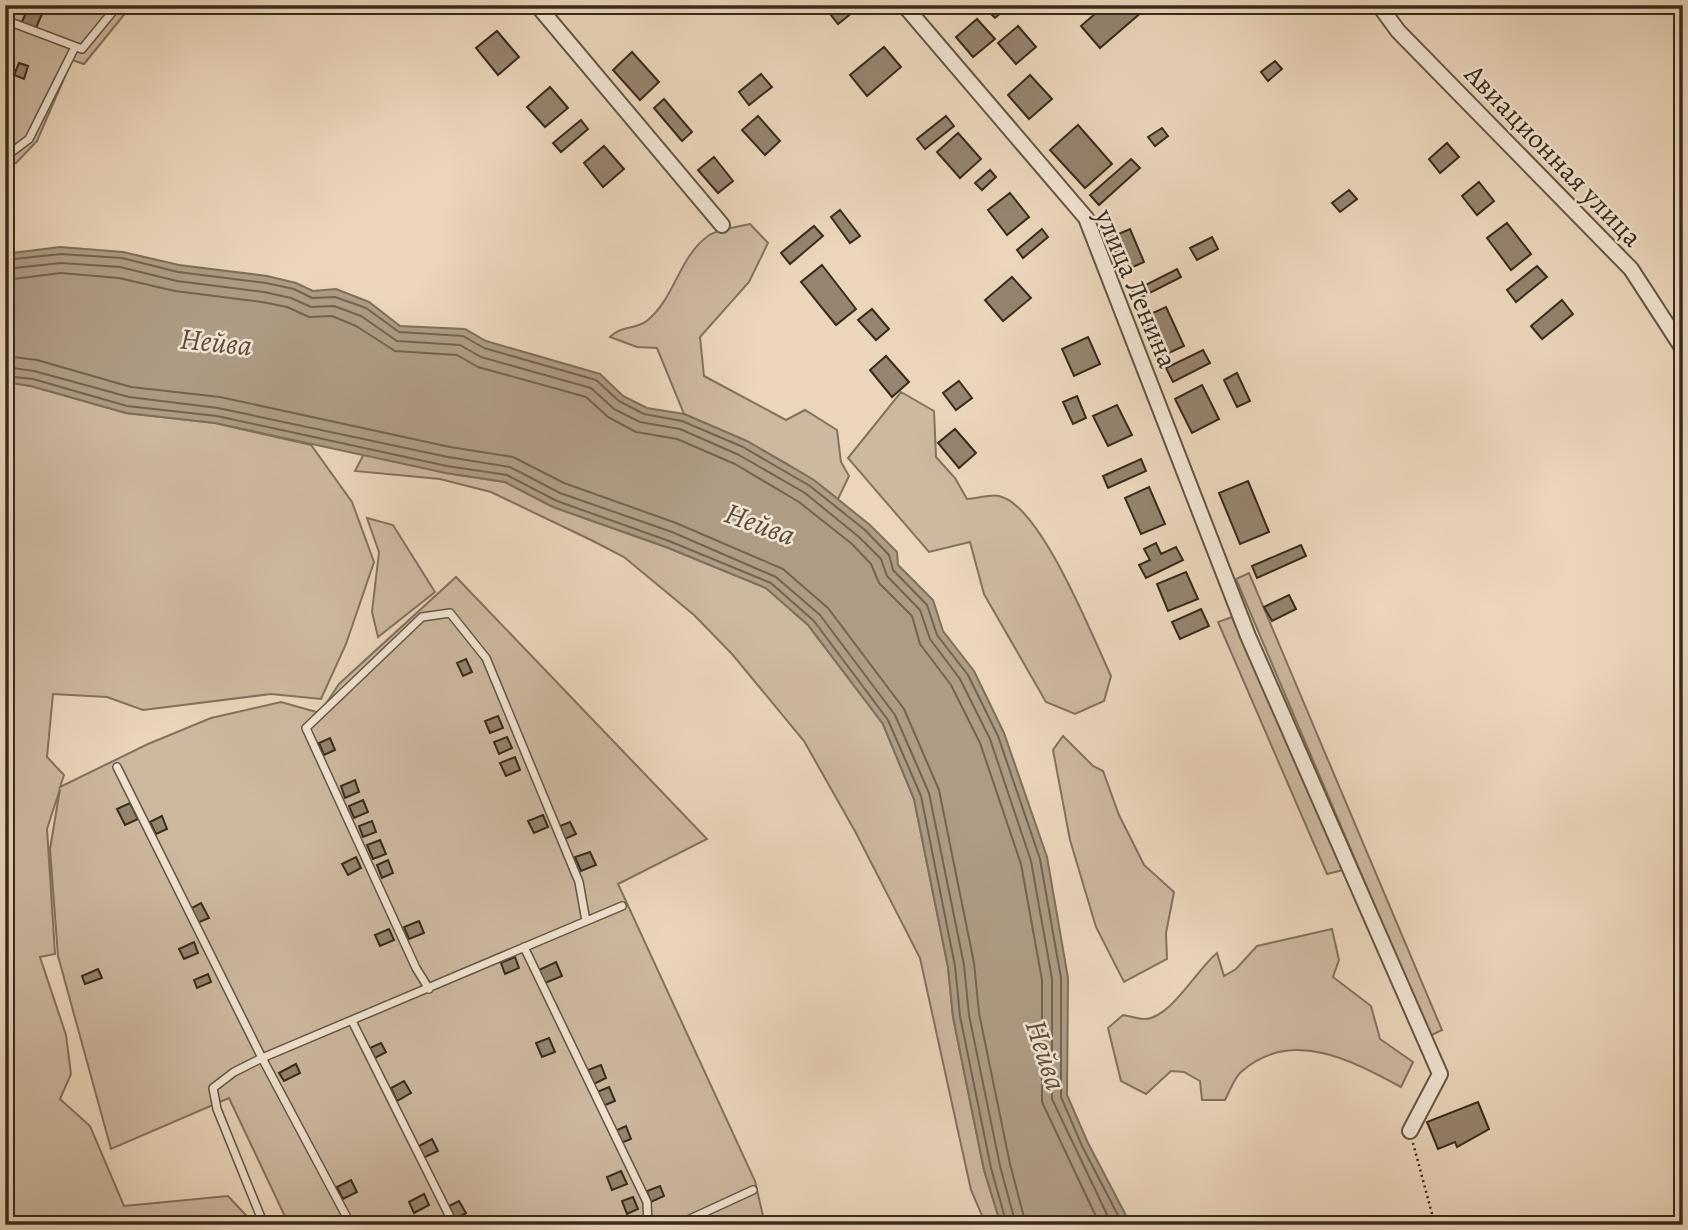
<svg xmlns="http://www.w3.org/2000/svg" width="1688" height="1230" viewBox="0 0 1688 1230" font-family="Alegreya,serif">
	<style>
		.green { fill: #cdb9a0; stroke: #82725e; stroke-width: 2 }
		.water { fill: #ae9c85; stroke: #7f6f5b; stroke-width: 2 }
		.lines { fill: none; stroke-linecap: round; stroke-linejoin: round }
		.shore { stroke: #736450; stroke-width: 2 }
		.building { fill: #95846f; stroke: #382b1c; stroke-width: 2 }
		.service-casing { stroke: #655644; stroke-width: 10 }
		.minor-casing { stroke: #655644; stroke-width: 18 }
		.path { stroke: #382b1c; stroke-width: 2.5; stroke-dasharray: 2 3.5; stroke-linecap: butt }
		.service { stroke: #f2e4d3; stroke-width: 7 }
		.minor { stroke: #f2e4d3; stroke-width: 14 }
		.labels { text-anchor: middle; stroke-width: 5; stroke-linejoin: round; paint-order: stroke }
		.street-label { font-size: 28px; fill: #382b1c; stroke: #f2e4d3 }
		.water-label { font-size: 30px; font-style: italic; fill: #5b4d3c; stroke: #f2e4d3 }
	</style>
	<rect width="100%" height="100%" fill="#ebd6bb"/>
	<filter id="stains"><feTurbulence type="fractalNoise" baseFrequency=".00286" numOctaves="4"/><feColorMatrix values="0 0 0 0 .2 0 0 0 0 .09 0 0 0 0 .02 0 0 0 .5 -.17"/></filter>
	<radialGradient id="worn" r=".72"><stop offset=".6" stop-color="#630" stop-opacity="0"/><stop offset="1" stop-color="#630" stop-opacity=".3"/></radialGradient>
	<!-- green -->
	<path class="green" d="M5,5H132L84,64L72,60L37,141L16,163L5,164Z
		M750,224L768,243L749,282L700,337L704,376L786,420L805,410L837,430L841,462L849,476L838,499C792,462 738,437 684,414L657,348L637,347L610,337C621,325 637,330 648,320C675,297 679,257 708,236C718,229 738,227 750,224Z
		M5,382L31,386L126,413L215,423L311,445L352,502L374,562L346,644L321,699L271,694L143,710L107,697L53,694L47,757L64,775L60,787L148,744L211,718L281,702L320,713L339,684L456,577L707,839L618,884L755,1181L765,1225H289L229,1098L111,1149L58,956L50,849L60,789L47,829L55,954L40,957L66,1035L71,1074L60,1099L90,1126L124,1206L228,1196L255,1225H5Z
		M901,392L934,411L936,457L955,478L967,499C976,499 990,494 999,496C1041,505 1093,638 1111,676L1104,701L1075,714L1046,702L984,594L970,542L929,552L848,458Z
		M364,454L446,473L505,482L553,507L666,547L766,588L808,625L883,724L914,799L948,967L953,1017L984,1170L1001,1225H986L971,1190L920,958L856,833L804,741L732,654L694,615L624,557L593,541L491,492L440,479L355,471Z
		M367,518L393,525L435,592L378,637L372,612L379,552Z
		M1249,573L1442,1030L1430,1036L1236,579Z
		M1232,617L1343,870L1327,874L1218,622Z
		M1063,736L1093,766L1103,771L1119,815L1144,865L1174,892L1166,933L1167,959L1124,982L1096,927L1070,840L1053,750Z
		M1332,929L1339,960L1333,977L1371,1006L1380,1039L1413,1062L1401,1087C1353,1061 1291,1027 1241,1072C1234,1078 1230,1091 1225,1100H1202L1200,1081L1184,1072L1171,1071L1146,1094L1121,1081L1108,1028L1123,1015C1130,1016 1138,1019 1145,1019C1171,1018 1197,969 1217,953L1224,976L1236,969L1257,946Z"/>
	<!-- water -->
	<path class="water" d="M60,247L123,252L179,265L267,276L296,283L313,291L336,289L369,302L400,326L465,329L486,341L600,374L623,396L647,408L684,414L747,441L814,480L870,525L897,552L898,565L933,600L943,631L974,671L1004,733L1047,857L1068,978L1067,1095L1088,1143L1131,1225H1001L984,1170L953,1017L948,967L914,799L883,724L808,625L766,588L666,547L553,507L505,482L446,473L215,423L126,413L31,386L5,382V254Z"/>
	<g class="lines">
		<!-- shore -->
		<path class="shore" d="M5,260L61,254L122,258L178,272L266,283L294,289L312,298L335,297L366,308L399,332L463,336L484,348L596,380L619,401L644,414L682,421L743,447L810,486L865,530L889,555L893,570L927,605L937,635L968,675L998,736L1040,859L1061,978V1097L1082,1146L1123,1225
			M5,269L61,263L120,267L177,281L264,292L291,298L311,307L334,306L361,316L397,341L460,345L481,357L591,388L614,409L640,422L680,429L739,455L805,493L859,537L881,559L887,576L920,610L930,639L960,679L990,739L1031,861L1052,979V1099L1112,1225
			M5,280L61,273L119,278L175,291L262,302L287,307L309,317L332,316L356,326L395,351L457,355L478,367L586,397L608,417L636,432L677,439L735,464L799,502L852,544L871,564L879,583L912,616L920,644L951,685L980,743L1021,864L1042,980V1102L1100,1225
			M5,356L37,360L131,387L220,397L450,447L513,457L564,483L676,523L783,569L828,608L904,709L939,790L974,963L979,1013L1010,1164L1026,1225
			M5,367L34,371L129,397L218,408L448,457L510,467L560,493L672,532L776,577L820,615L895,715L929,793L964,965L969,1015L1000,1166L1016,1225
			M5,376L33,379L127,406L217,416L447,466L507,475L557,501L669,541L771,583L814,621L888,720L921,796L955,966L960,1016L991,1168L1007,1225"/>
	</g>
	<!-- building -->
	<path class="building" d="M823,5H848L853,12L838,24Z
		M997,5H1010L995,18L989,12Z
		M1105,5H1150L1100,48L1081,26Z
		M28,8L42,14L35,30L21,24Z
		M977,19L995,39L973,57L956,37Z
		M1018,26L1036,47L1016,64L998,43Z
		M497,31L519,57L498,75L476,48Z
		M884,47L901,67L867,96L850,75Z
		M632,52L659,82L640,100L613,70Z
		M1275,61L1282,69L1268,81L1261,72Z
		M19,63L28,66L24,79L14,75Z
		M761,74L772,87L749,105L739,92Z
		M1030,75L1052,99L1029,119L1008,95Z
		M550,87L568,108L545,127L527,107Z
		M664,99L692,132L682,141L654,108Z
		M758,116L780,141L765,155L742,130Z
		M946,116L954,126L925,149L917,139Z
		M581,120L588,129L561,152L553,143Z
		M1078,125L1112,164L1085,188L1050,150Z
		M1162,128L1168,136L1155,146L1148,137Z
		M958,133L981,159L960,178L937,152Z
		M1447,143L1459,157L1440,173L1429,159Z
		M604,146L624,169L603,187L584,163Z
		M714,157L733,181L718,193L698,170Z
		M1131,159L1140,168L1099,205L1090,195Z
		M990,170L996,177L982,190L975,183Z
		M1479,182L1494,201L1477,215L1462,196Z
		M1349,190L1357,199L1340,212L1332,203Z
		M1010,193L1029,217L1007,235L988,210Z
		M840,210L860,236L850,243L831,217Z
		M1507,223L1531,254L1511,270L1487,238Z
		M814,226L823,236L790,264L781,253Z
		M1042,229L1048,237L1023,258L1017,250Z
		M1130,229L1144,262L1124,271L1109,238Z
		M1212,237L1218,249L1197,260L1190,248Z
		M822,265L856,309L836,325L801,282Z
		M1537,266L1547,277L1516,302L1507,290Z
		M1177,269L1181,277L1136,300L1132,292Z
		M1012,277L1031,298L1003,321L985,300Z
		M1562,300L1573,314L1542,339L1531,326Z
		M1166,307L1184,346L1162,356L1144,317Z
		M872,309L889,329L876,340L858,320Z
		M1088,337L1100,364L1074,376L1062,349Z
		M1203,350L1210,363L1173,382L1166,368Z
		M886,356L909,382L892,397L870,370Z
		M1237,373L1250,401L1237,407L1224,380Z
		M959,381L972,398L956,410L943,393Z
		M1202,385L1219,419L1192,433L1175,399Z
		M1077,396L1086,418L1073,424L1063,402Z
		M1117,405L1132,435L1108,446L1093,416Z
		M955,429L976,453L959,468L938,443Z
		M1141,459L1146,471L1108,488L1103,476Z
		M1248,481L1269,532L1240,544L1219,493Z
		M1149,487L1165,524L1141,534L1125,498Z
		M1156,543L1161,554L1176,547L1183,560L1146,578L1139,565L1150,560L1144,549Z
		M1301,545L1306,556L1257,578L1252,566Z
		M1186,572L1198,599L1168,611L1157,584Z
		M1289,595L1296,609L1272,621L1264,607Z
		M1201,609L1209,626L1180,639L1172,622Z
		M466,659L472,672L463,676L457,663Z
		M498,716L503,728L490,733L485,721Z
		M507,737L512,748L499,754L494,742Z
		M330,738L335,750L324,755L319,743Z
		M515,757L520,770L506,776L500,763Z
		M355,780L359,792L345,798L341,786Z
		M363,800L368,812L354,818L349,806Z
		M130,803L138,819L125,825L117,809Z
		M543,815L548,827L534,833L528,821Z
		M162,816L167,829L156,834L150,822Z
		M372,821L376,832L363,837L359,826Z
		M570,822L576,834L565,839L560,826Z
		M380,840L386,854L373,859L367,845Z
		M590,852L596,865L581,871L575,857Z
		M356,857L361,868L348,875L342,864Z
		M388,860L393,873L382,878L377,865Z
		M201,903L209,918L197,923L190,909Z
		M419,921L424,933L409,939L404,927Z
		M389,929L394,940L380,946L375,935Z
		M194,942L198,953L184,959L179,949Z
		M515,957L519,968L505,974L501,963Z
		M556,962L562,976L545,983L539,970Z
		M98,969L102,978L85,984L82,976Z
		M208,974L211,982L197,988L194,980Z
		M549,1038L555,1052L542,1057L536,1043Z
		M381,1043L386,1052L375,1058L370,1048Z
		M296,1064L300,1073L284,1081L279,1073Z
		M601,1065L606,1078L594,1084L588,1070Z
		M404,1081L411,1093L397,1101L391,1088Z
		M609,1087L615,1101L603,1106L597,1092Z
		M1478,1102L1489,1129L1457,1147L1455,1142L1438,1149L1427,1122Z
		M626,1126L631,1139L621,1143L615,1131Z
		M432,1139L438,1151L423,1158L417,1147Z
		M621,1171L627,1184L612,1190L607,1177Z
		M351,1180L357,1192L343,1199L337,1187Z
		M660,1186L664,1196L651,1202L647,1191Z
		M424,1194L429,1205L414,1213L409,1202Z
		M633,1197L638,1209L627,1214L622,1201Z
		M459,1201L466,1213L455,1219L449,1206Z"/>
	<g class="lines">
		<defs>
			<path id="service" d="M5,20L82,49L118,5
				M5,157L29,139L75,47
				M117,767L262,1058L351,1225
				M524,947L647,1202L648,1225
				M429,989L416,968L306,728L422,617L450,613L486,658L579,882L586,921
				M352,1021L454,1225
				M264,1225L217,1109L213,1088L234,1072L262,1058L622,906
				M677,1225L753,1190"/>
			<path id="minor" d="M537,5L722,225
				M904,5L1086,218L1248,636L1440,1074L1410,1131
				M1379,5L1398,31L1631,269L1683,349"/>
		</defs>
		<!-- service casing -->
		<use href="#service" class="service-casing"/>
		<!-- minor casing -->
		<use href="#minor" class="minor-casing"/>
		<!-- path -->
		<path class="path" d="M1413,1143L1435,1225"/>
		<!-- service -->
		<use href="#service" class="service"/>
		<!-- minor -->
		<use href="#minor" class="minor"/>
	</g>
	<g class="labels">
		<!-- street labels -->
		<g class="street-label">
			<text transform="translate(1554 155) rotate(46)" y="10">Авиационная улица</text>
			<text transform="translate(1137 288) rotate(67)" y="10">улица Ленина</text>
		</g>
		<!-- water labels -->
		<g class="water-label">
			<text transform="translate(216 342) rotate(6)" y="10">Нейва</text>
			<text transform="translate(760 524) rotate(20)" y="10">Нейва</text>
			<text transform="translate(1046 1055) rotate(72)" y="10">Нейва</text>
		</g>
	</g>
	<!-- margin -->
	<rect width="1688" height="1230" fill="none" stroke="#ebd6bb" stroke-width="28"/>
	<rect x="7" y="7" width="1674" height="1216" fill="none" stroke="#382b1c" stroke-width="3.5"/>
	<rect x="14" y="14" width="1660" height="1202" fill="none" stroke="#382b1c" stroke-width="2"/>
	<rect width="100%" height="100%" filter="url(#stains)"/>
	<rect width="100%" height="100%" fill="url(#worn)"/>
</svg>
